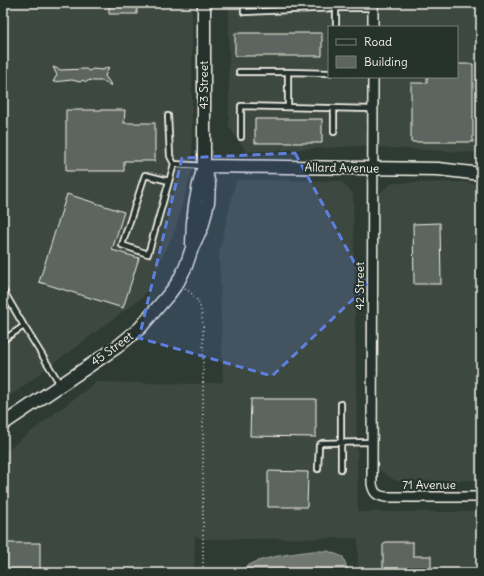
<svg xmlns="http://www.w3.org/2000/svg" width="484" height="576" viewBox="0 0 484 576" font-family="Delius,sans-serif">
	<style>
		.built { fill: #3c4841; fill-rule: evenodd }
		.water { fill: #6f7770; stroke: #a4a8a0 }
		.building { fill: #5c655e; stroke: #f4f1e8 }
		.lines { fill: none; stroke-linecap: round; stroke-linejoin: round }
		.lane-casing { stroke: #f4f1e8; stroke-width: 8 }
		.street-casing { stroke: #f4f1e8; stroke-width: 12 }
		.secondary-casing { stroke: #f4f1e8; stroke-width: 15 }
		.path { stroke: #f4f1e8; stroke-width: 1.5; stroke-dasharray: 1 3; stroke-linecap: butt }
		.lane { stroke: #26332d; stroke-width: 4.5 }
		.street { stroke: #26332d; stroke-width: 9 }
		.secondary { stroke: #26332d; stroke-width: 12 }
		.marked { fill: #5e7fdd; fill-opacity: 0.2; stroke: #5e7fdd; stroke-width: 3; stroke-dasharray: 8 5; stroke-linejoin: round }
		.labels { text-anchor: middle; stroke-width: 4; stroke-linejoin: round; paint-order: stroke }
		.street-label { font-size: 12px; fill: #f4f1e8; stroke: #26332d }
	</style>
	<rect width="100%" height="100%" fill="#2e3b34"/>
	<filter id="ink" filterUnits="userSpaceOnUse"><feTurbulence type="fractalNoise" baseFrequency=".025" numOctaves="2"/><feDisplacementMap in="SourceGraphic" scale="8" xChannelSelector="R" yChannelSelector="G"/><feConvolveMatrix kernelMatrix="1 2 1 2 8 2 1 2 1" color-interpolation-filters="sRGB"/></filter>
	<g filter="url(#ink)">
		<!-- built -->
		<path class="built" d="M3,3H192V171L175,231L143,297L3,401Z
			M229,3H481V153L356,146L247,152L229,127ZM329,27H457V77H329Z
			M236,180L341,181L353,194L358,512H481V573H358V538L203,539L195,536L194,573H3V453L96,382L195,384L223,382L219,253Z
			M462,182L481,185V480L396,481L378,469L379,194L392,183Z"/>
		<!-- water -->
		<path class="water" d="M312,551H328L343,557L349,573H239C251,557 293,554 312,551Z"/>
		<!-- building -->
		<path class="building" d="M109,3H137V14H109Z
			M235,33H322V56H235Z
			M457,64H473V142H411V83H427V77H457Z
			M53,67L61,70L86,69L89,71L93,69L102,70L109,67L105,76L112,86L102,81H93L90,80L86,82L83,80L80,82L72,80L53,82L57,75Z
			M66,110H125L124,123H155V161H124V171H66Z
			M255,119H322V143H255Z
			M67,194L124,212L112,250L139,258L123,308L39,282Z
			M440,223L441,284H414L413,224Z
			M251,399H316V437L250,436Z
			M268,471L308,472L307,507H268Z
			M386,542H413V556H431V573H383V545Z
			M3,543H40V570H3Z"/>
		<g class="lines">
			<defs>
				<path id="lane" d="M244,3V12L336,8H373
					M336,3V24
					M239,72H288V107
					M288,72L329,73
					M168,116L170,156L174,164
					M334,132V108
					M241,137V106L372,109
					M169,181L145,175L122,245L148,254L174,164L204,166
					M3,290L24,326
					M3,340L24,326L60,384
					M341,404V469
					M318,469L319,445L322,443L372,442"/>
				<path id="street" d="M373,27V3
					M373,77L372,484C374,493 376,495 385,497H481"/>
				<path id="secondary" d="M204,166L438,169L481,174
					M192,245C192,218 196,192 204,166V3
					M3,424L117,347L140,328L170,293L178,282L186,266L192,248L202,227L208,202L209,184L204,166"/>
			</defs>
			<!-- lane casing -->
			<use href="#lane" class="lane-casing"/>
			<!-- street casing -->
			<use href="#street" class="street-casing"/>
			<!-- secondary casing -->
			<use href="#secondary" class="secondary-casing"/>
			<!-- path -->
			<path class="path" d="M185,288C201,300 201,308 203,325V573"/>
			<!-- lane -->
			<use href="#lane" class="lane"/>
			<!-- street -->
			<use href="#street" class="street"/>
			<!-- secondary -->
			<use href="#secondary" class="secondary"/>
		</g>
	</g>
	<!-- marked area -->
	<path class="marked" d="M295,153L367,286L272,376L139,338L182,158Z"/>
	<g class="labels">
		<!-- street labels -->
		<g class="street-label">
			<text transform="translate(204 85) rotate(-90)" y="4">43 Street</text>
			<text transform="translate(342 168) rotate(1)" y="4">Allard Avenue</text>
			<text transform="translate(360 286) rotate(-90)" y="4">42 Street</text>
			<text transform="translate(112 349) rotate(-36)" y="4">45 Street</text>
			<text x="429" y="489">71 Avenue</text>
		</g>
	</g>
	<!-- margin -->
	<rect width="484" height="576" fill="none" stroke="#26332d" stroke-width="16"/>
	<rect x="8" y="8" width="468" height="560" fill="none" stroke="#f4f1e8" stroke-width="1.5" filter="url(#ink)"/>
	<!-- legend -->
	<rect x="328" y="26" width="130" height="52" fill="#26332d" stroke="#787f78"/>
	<rect x="336" y="39" width="20" height="6" fill="#26332d" stroke="#787f78"/>
	<text x="364" y="46" font-size="12" fill="#f4f1e8">Road</text>
	<rect x="336" y="56" width="20" height="12" fill="#5c655e" stroke="#787f78"/>
	<text x="364" y="66" font-size="12" fill="#f4f1e8">Building</text>
</svg>
